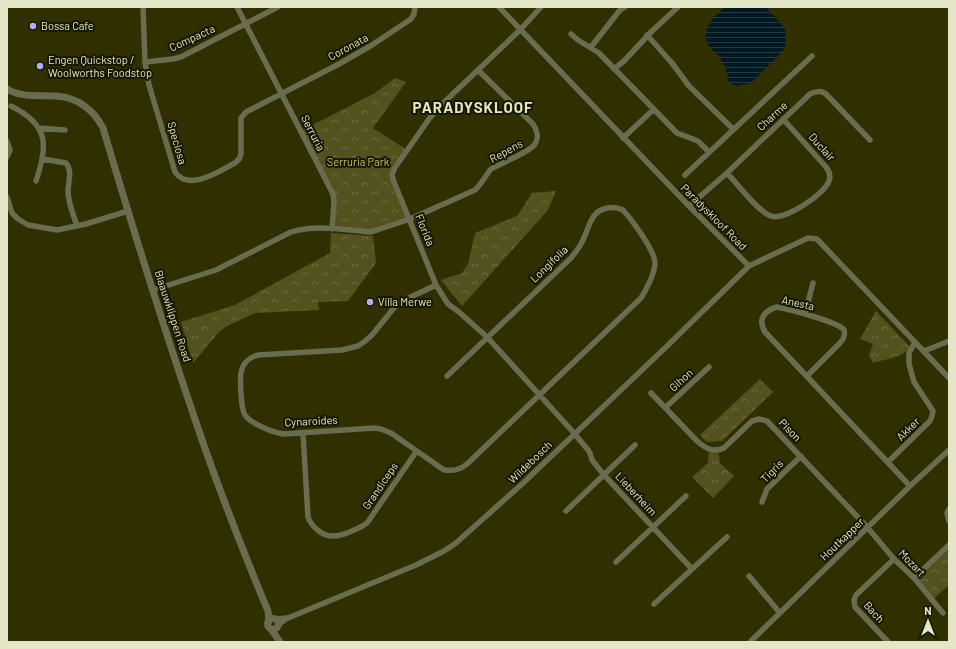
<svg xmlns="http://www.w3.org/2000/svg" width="956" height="649" viewBox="0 0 956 649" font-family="Barlow,sans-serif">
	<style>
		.park { fill: url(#park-crowns) }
		.water { fill: url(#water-rules) }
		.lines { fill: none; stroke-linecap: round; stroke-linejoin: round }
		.minor { stroke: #6b6b50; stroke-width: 5.5 }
		.tertiary { stroke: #6b6b50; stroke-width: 7 }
		.poi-dot { fill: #b4acf9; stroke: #171601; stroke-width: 1.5 }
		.labels { text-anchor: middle; stroke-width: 4; stroke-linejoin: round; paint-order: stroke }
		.poi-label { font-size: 11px; fill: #e5e6c7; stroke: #171601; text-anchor: start }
		.street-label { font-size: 11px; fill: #e5e6c7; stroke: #171601 }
		.park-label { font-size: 11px; fill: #c6c565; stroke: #171601 }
		.district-label { font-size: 15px; font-weight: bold; letter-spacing: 1px; fill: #e5e6c7; stroke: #171601 }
	</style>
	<defs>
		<pattern id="park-crowns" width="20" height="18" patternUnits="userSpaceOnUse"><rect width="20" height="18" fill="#53521f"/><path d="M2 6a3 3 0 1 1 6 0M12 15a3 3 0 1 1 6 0" fill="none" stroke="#6c6b3e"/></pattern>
		<pattern id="water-rules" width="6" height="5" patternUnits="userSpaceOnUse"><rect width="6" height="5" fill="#021822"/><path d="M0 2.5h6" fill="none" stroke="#273a41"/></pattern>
	</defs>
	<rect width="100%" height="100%" fill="#302f00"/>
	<!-- park -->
	<path class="park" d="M395,78L406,82L373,128L407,150L392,175L410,219L374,231L332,229L334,202L301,131L375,93Z
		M556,191L548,210L462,306L441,280L462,273L468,264L475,233L517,216L532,193Z
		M331,233L373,236L376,263L348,301L318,302L319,310L255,313L225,327L219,332L193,363L181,322L235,305L330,253Z
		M876,311L910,347C903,358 885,359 873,363L869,355L873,344L860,339Z
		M760,379L773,392L722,441L707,442L700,435Z
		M709,449L718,450L720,463L734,476L713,498L692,477L708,463Z
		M949,545V585L932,600L914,578Z"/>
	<!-- water -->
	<path class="water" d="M725,7H766L785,29L786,38V44L782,52L751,83L736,86L729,82C727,75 726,67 722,61C719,55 714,52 710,47C698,32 714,16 725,7Z"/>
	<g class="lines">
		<!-- minor -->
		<path class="minor" d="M143,7L145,62L149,85L175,172C189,192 219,171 235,163L239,159L241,154V118L246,112L339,64L372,45L411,19L414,14L415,7
			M237,7L333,194L334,202L332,229
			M499,7L689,206L749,266
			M541,7L520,30L439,107L429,119L394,169L392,175L394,182L436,285L448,304L459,312L487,337L574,433L588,450L590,453L592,460L604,475L692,569
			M571,34L578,40L599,53L677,133L698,141L709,152
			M647,35L672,63L689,86L733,129
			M591,47L620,10L625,7
			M145,62L173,59L181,57L278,7
			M614,69L624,61L652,31L678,7
			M11,106C49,125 48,144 36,181
			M39,128L65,130
			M623,138L653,110
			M7,141L10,150L7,157
			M43,159L66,163C73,171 68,182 68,191C68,203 74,216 77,226
			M727,173C737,183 758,212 771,216C784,221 825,194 829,181C831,176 829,171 826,167L783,119
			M685,175L812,56
			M7,197L12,213L18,219L28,225L57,230L86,224L128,211
			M689,206L727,173L810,94C816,91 821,90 826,94L870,140
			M436,285L398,303L372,335L364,342L358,346L342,350L258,355C251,357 244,362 242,369C239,376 241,409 245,415C251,424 274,433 284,434L374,428L381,429L391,433L444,470C454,471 460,470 467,464L641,298C646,290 655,273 655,263C655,251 632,220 623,210C617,207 613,207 607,208C590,211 589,229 582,242C579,248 575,253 571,258L447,376
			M153,290L216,270L291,232C316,224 344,230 370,232L374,231L410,219L475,190C482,184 485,176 491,169C501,163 530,152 535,144C539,138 537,130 533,124L478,70
			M805,314L813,283
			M924,351L949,341
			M807,376L839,344C842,341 846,336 844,330C839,322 788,309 777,307C763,311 758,320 765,332L910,486
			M651,393L697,441C705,448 713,453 724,448L752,421L759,419L767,421L868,528L894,559L914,578L943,613
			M666,407L709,367
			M303,433L308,517C311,526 322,536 332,536C341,537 360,528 367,523L416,452
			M888,462L930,421L932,416L933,411L914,382L909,364V353L915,342
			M762,502L767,489L801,456
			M949,509L947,513L949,521
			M566,511L635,445
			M616,562L686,496
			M749,576L780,613
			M914,578L949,545
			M654,604L727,537
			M276,619L288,618L416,565L444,551L456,543L522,484L665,348L749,266L808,238L817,239L949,378
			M278,625L287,618
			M750,642L910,486L949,450
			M888,642L855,607L854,600L856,595L894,559"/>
		<!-- tertiary -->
		<path class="tertiary" d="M7,89C22,98 39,95 56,96C77,97 94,110 103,128C133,229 164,329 198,428C219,490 243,551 268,611L269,621
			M267.5 624a5.5 5.5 0 1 1 11 0a5.5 5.5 0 1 1-11 0Z
			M271,629L280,642"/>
	</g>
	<!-- markers -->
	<g class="poi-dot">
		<circle cx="33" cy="26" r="4"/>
		<circle cx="40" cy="66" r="4"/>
		<circle cx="370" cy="302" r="4"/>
	</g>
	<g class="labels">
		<!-- poi labels -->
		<g class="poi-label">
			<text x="41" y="30">Bossa Cafe</text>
			<text x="48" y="64">Engen Quickstop /<tspan x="48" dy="13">Woolworths Foodstop</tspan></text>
			<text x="378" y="306">Villa Merwe</text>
		</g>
		<!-- street labels -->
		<g class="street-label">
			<text transform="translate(192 38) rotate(-25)" y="4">Compacta</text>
			<text transform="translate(348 47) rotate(-29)" y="4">Coronata</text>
			<text transform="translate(772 116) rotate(-43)" y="4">Charme</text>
			<text transform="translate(313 133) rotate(63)" y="4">Serruria</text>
			<text transform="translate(177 143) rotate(74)" y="4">Speciosa</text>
			<text transform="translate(822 147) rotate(48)" y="4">Duclair</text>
			<text transform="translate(506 151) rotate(-29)" y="4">Repens</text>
			<text transform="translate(714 217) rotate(45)" y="4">Paradyskloof Road</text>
			<text transform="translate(425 230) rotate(68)" y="4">Florida</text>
			<text transform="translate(549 264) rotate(-44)" y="4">Longifolia</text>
			<text transform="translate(798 303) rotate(13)" y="4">Anesta</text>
			<text transform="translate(173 316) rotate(72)" y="4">Blaauwklippen Road</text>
			<text transform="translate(681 380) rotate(-43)" y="4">Gihon</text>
			<text transform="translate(311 421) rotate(-3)" y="4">Cynaroides</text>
			<text transform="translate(908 429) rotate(-45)" y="4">Akker</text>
			<text transform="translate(790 430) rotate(46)" y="4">Pison</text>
			<text transform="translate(530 462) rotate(-44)" y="4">Wildebosch</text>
			<text transform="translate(772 471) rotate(-46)" y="4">Tigris</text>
			<text transform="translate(380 486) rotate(-56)" y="4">Grandiceps</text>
			<text transform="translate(636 494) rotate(47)" y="4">Lieberheim</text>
			<text transform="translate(842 539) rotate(-44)" y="4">Houtkapper</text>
			<text transform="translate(912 563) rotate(46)" y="4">Mozart</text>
			<text transform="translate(874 612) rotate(48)" y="4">Bach</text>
		</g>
		<!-- park labels -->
		<g class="park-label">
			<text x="358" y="166">Serruria Park</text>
		</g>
		<!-- district labels -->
		<g class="district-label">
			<text x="473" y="113">PARADYSKLOOF</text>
		</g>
	</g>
	<!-- border -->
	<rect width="956" height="649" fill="none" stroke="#e5e6c7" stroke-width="16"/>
	<!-- north arrow -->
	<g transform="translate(928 621)" stroke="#171601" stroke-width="3" paint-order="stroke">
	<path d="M0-3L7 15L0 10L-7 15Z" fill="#e5e6c7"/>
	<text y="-6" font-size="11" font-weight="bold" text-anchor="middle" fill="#e5e6c7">N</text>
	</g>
</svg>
